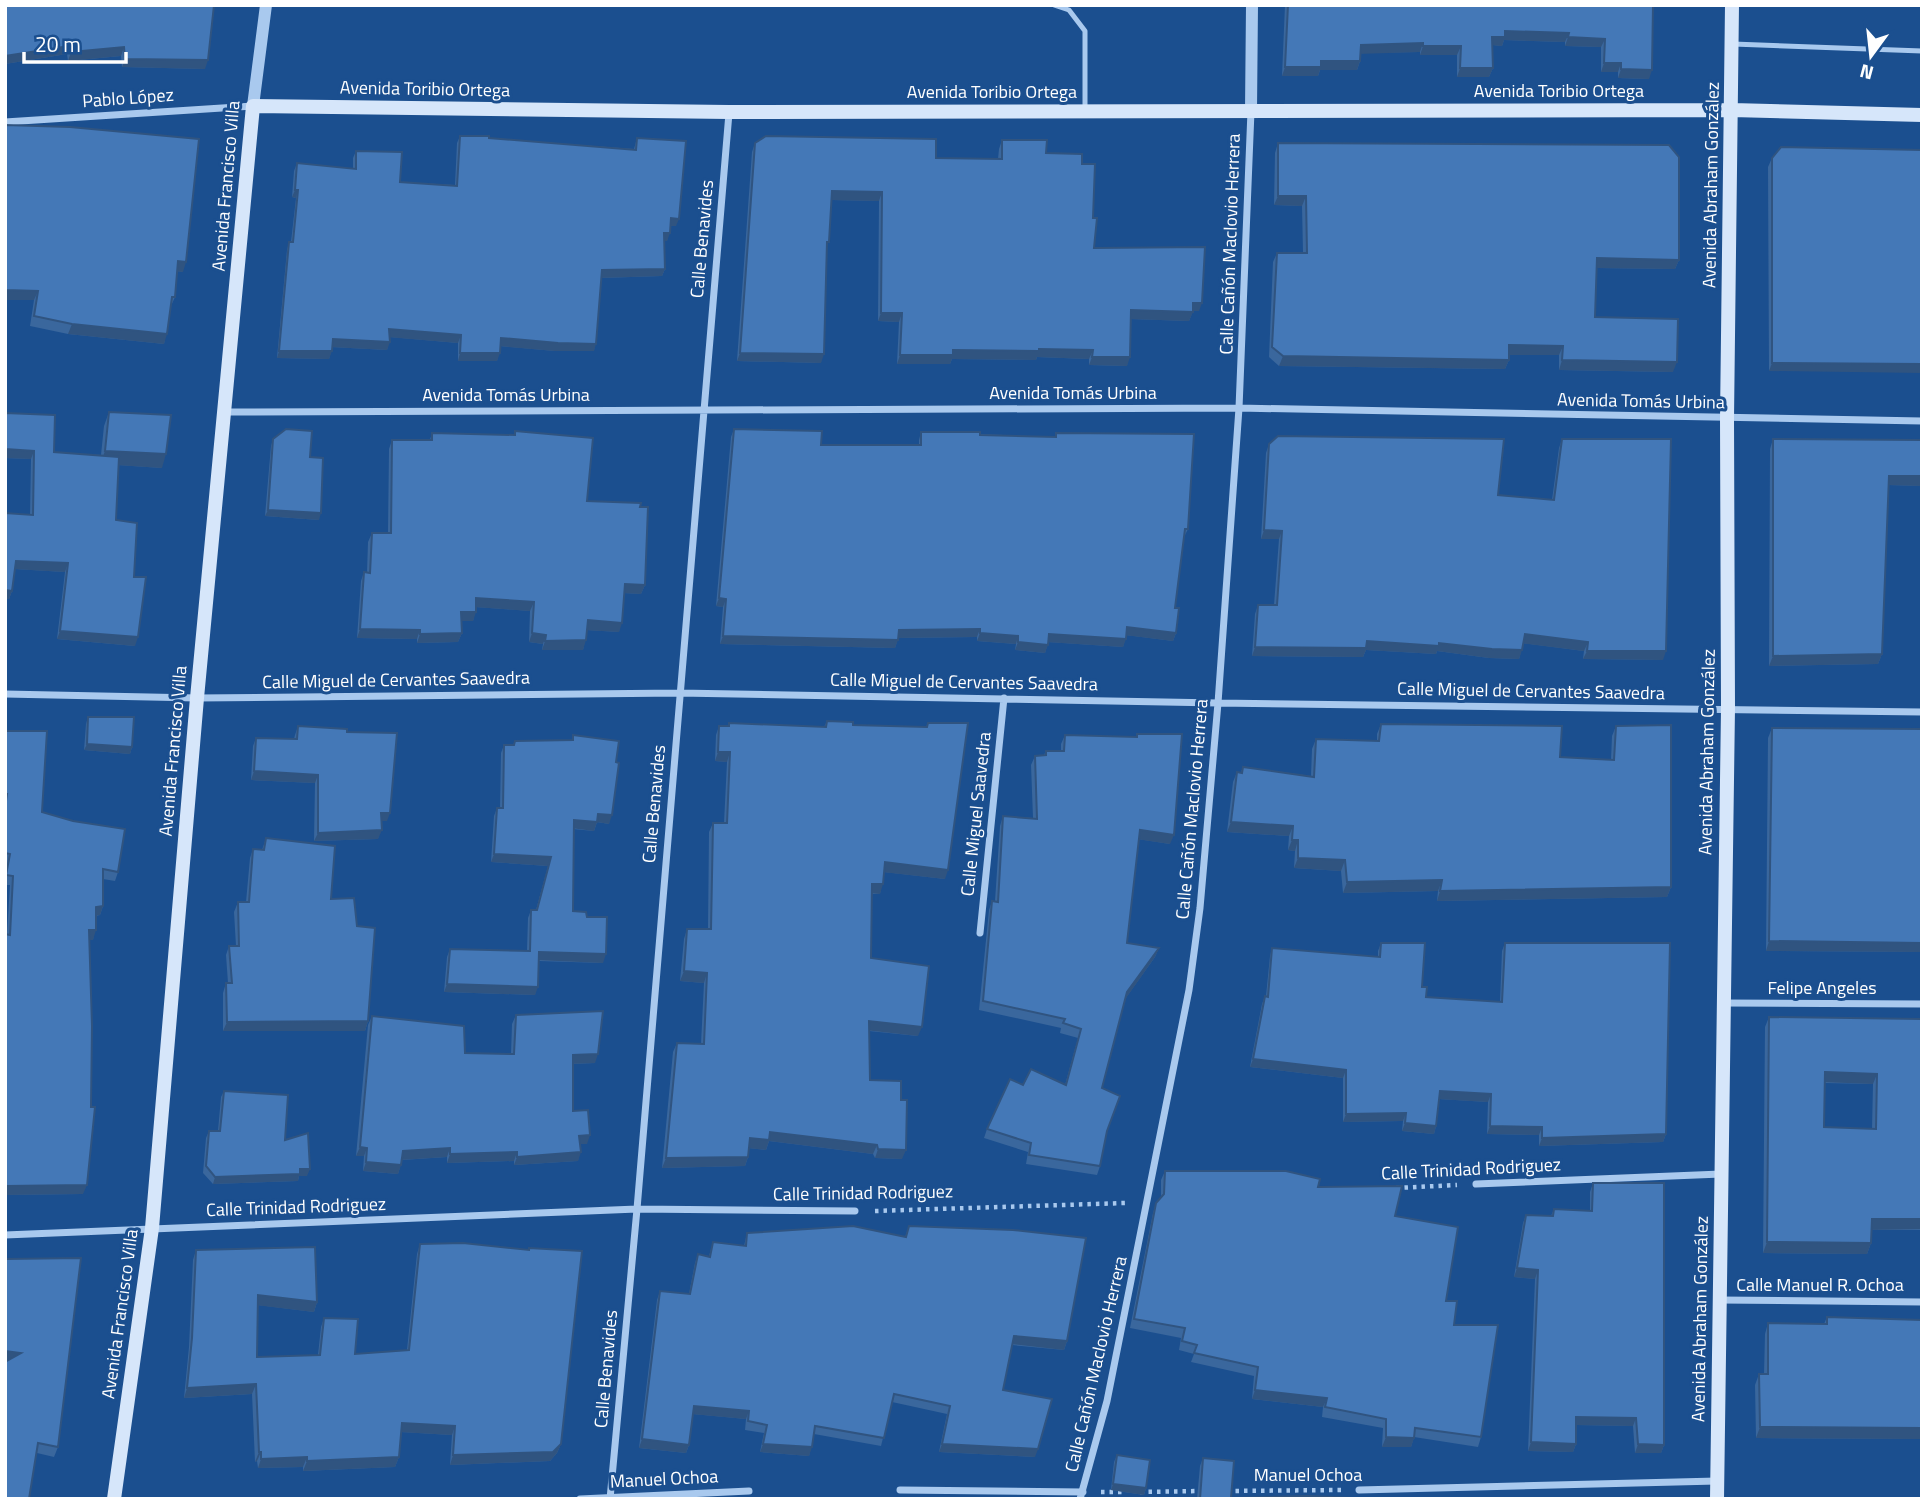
<svg xmlns="http://www.w3.org/2000/svg" width="1927" height="1504" viewBox="0 0 1927 1504" font-family="'Titillium Web',sans-serif">
	<style>
		.lines { fill: none; stroke-linecap: round; stroke-linejoin: round }
		.path { stroke: #a9c9ee; stroke-width: 4.5; stroke-dasharray: 3.5 5; stroke-linecap: butt }
		.service { stroke: #a9c9ee; stroke-width: 5 }
		.minor { stroke: #a9c9ee; stroke-width: 7 }
		.tertiary { stroke: #a9c9ee; stroke-width: 12 }
		.secondary { stroke: #d6e6fa; stroke-width: 14 }
		.wall { fill: #3a679d; fill-rule: evenodd }
		.shaded-wall { fill: #305480 }
		.building { fill: #4478b7; stroke: #305480; stroke-width: 2; fill-rule: evenodd }
		.labels { text-anchor: middle; stroke-width: 6; stroke-linejoin: round; paint-order: stroke }
		.street-label { font-size: 18px; fill: #fff; stroke: #1b4f8f }
	</style>
	<rect width="100%" height="100%" fill="#1b4f8f"/>
	<g class="lines">
		<!-- path -->
		<path class="path" d="M1396,1188L1457,1185
			M875,1211L1125,1203
			M1227,1491L1341,1490
			M1101,1492H1124
			M1140,1492L1201,1491"/>
		<!-- service -->
		<path class="service" d="M1054,5L1069,10L1085,31V111
			M1733,44L1922,51"/>
		<!-- minor -->
		<path class="minor" d="M5,122L253,106
			M225,412L1239,408L1922,421
			M5,694L197,698L679,693L1218,703L1922,712
			M980,933L1004,698
			M1723,1003L1922,1004
			M1476,1184L1721,1174
			M5,1235L637,1209L855,1211
			M1719,1300L1922,1302
			M900,1490L1083,1492
			M1359,1490L1717,1481
			M580,1499L749,1491
			M610,1499L637,1209L729,113
			M1080,1499L1107,1401L1189,990L1200,908L1218,703L1239,408L1251,111"/>
		<!-- tertiary -->
		<path class="tertiary" d="M253,106L266,5
			M1251,110L1252,5"/>
		<!-- secondary -->
		<path class="secondary" d="M114,1499L152,1228L197,698L253,106L729,112L1732,110L1922,115
			M1717,1499L1728,708L1727,418L1732,5"/>
	</g>
	<!-- wall -->
	<path class="wall" d="M5,5L205,69L122,67L121,56L68,61L67,54L5,64Z
		M1285,5H1653L1649,79L1618,78V72H1601V47L1565,46V42L1504,40L1502,46L1493,45V68L1489,77H1457V55H1420V52L1361,53L1360,61L1357,70H1320L1318,76H1282Z
		M5,125L183,272L177,271L175,297L171,306L164,344L68,334L30,326L34,300Z
		M460,136L634,149L637,138L676,226H670L667,241H664L665,269L662,276L601,278L594,351H555L500,346L497,361H458V343L390,337L387,350L332,347L329,359L277,358L287,250L289,242H291L296,198L292,197L294,171L297,163L353,169V158L356,151L400,182L455,185L457,143Z
		M1002,140L1082,164L1093,218L1094,248L1199,311H1193L1189,321L1131,319L1127,366L1089,365V359L1037,357L1036,360L952,359L950,364H897L899,322L878,321L879,201L832,200L827,247L821,363L737,361L752,152L755,143L936,158L998,159L999,149Z
		M1278,143L1679,260L1675,269L1596,268L1595,317L1673,372L1559,370V355H1509V360L1505,369L1279,366L1269,357L1273,262L1277,253H1303L1302,206L1274,205L1275,153Z
		M1922,150L1769,371L1768,167L1772,158Z
		M109,412L162,468L118,465L116,520L134,577L135,646L57,639L65,572L15,569L12,591L9,599H5V513L30,515L31,459L5,458V413L54,452L101,455L104,426Z
		M734,429L821,445H919V440L921,432L1055,437L1056,433L1188,529L1184,537L1175,608L1176,633L1173,641L1126,635L1123,647L1048,642L1045,653L1015,650L1016,644L977,641V637L898,638L895,648L720,644L723,607L716,606L731,437Z
		M515,431L587,501L645,585L641,594L624,593L619,632L587,630L583,650H542L543,644L529,642L530,611L476,607L473,621H461L462,633L458,642L417,643V639L357,638L361,581L364,572L367,573L368,542L372,533H388L389,449L392,440H430L432,433L514,435Z
		M273,439L310,457L319,520L265,516L271,446Z
		M1562,439L1663,660L1583,659L1584,651L1523,643L1519,659L1489,658L1437,651L1436,654L1366,650L1363,657L1252,656L1255,614L1258,605H1274L1279,539H1261L1266,453L1269,444L1498,495L1552,500L1559,448Z
		M1773,439L1922,440V486L1889,485L1882,654L1878,664L1769,666L1770,449Z
		M88,717L132,747L130,754L84,750L86,724Z
		M827,721L853,725L926,727L928,723L945,879L884,872L880,894H872L871,958L918,1036L869,1031L870,1080L901,1100L902,1159L875,1158L873,1154L769,1141L766,1150L749,1148L748,1157L745,1166L662,1168L673,1052L677,1043L701,1044L704,983L680,981L684,939L687,929H708L709,832L713,823H724L727,762L715,761L716,735L719,726H728L729,723L824,727Z
		M1381,724L1560,757L1611,760L1612,736L1616,726L1671,887L1667,897L1437,901L1438,891L1343,893L1341,871L1294,868L1295,851L1288,850L1289,836L1227,832L1233,782L1237,772H1241L1243,767L1311,776L1312,749L1316,739L1377,741V734Z
		M298,726L347,732L387,821H381L378,839L314,841L315,783L251,780L253,746L256,738L294,739L295,735Z
		M1772,728L1922,729V952L1766,951L1768,738Z
		M5,731L42,812L118,872L115,881L103,879V906L100,915L96,916L93,940H89L83,1194L5,1195V934H7L10,885H5L6,863L5,862Z
		M1137,734L1170,844L1138,839L1127,943L1159,948L1155,957L1125,999L1102,1088L1107,1131L1100,1166L1097,1175L1026,1164L1028,1152L984,1138L987,1129L1023,1085H1065L1078,1038L1060,1033L1061,1028L979,1010L989,910L992,901H995L1000,826L1003,816L1033,818L1031,765L1035,756L1044,755L1046,751H1061V744L1065,735L1136,737Z
		M573,735L616,762L609,824L597,822L594,831L573,829V911L587,917L603,963L539,961L535,995L444,992L447,957L450,949L527,951L528,918L531,910H536L548,866L491,862L494,816L497,808H500L501,753L504,745H513L515,741L572,740Z
		M266,838L331,899L368,1021L365,1031H223V993L226,983H228L226,955L229,946H236L234,912L238,902H246L250,858L253,849L262,850Z
		M1381,943L1422,987L1426,997L1500,1002L1502,951L1505,943L1666,1134L1663,1142L1539,1146V1135L1487,1134L1488,1102L1439,1099L1436,1126L1434,1134L1402,1131L1403,1121L1343,1122V1078L1250,1067L1262,1004L1265,996H1266L1270,956L1272,948L1378,957V951Z
		M516,1015L595,1063L573,1064V1111L587,1144H580L578,1161L514,1165V1161L447,1163V1157L402,1160L398,1174L363,1171L364,1156H356L368,1025L372,1016L465,1053L511,1054L512,1024Z
		M1769,1017L1922,1019V1247V1230H1872L1871,1243L1867,1254L1763,1253L1765,1027ZM1825,1083L1873,1084L1872,1129L1824,1127Z
		M224,1091L285,1140L307,1176H299L298,1181L213,1184L203,1173L206,1138L209,1131H218L221,1097Z
		M1165,1171L1318,1187L1395,1216L1446,1301L1454,1325L1481,1437L1478,1447L1414,1437L1411,1447H1382L1383,1428L1322,1417L1323,1407L1252,1399L1254,1376L1191,1362L1194,1354L1179,1350L1181,1338L1130,1328L1153,1213L1156,1203L1161,1198V1180Z
		M1593,1183L1664,1445L1661,1453H1635L1633,1426L1576,1425V1444L1573,1452L1528,1451L1535,1279L1514,1277L1523,1223L1526,1215L1551,1216L1554,1209L1590,1211V1192Z
		M909,1226L1067,1341L1064,1350L1012,1345L1003,1390L1035,1457L939,1452L947,1414L892,1402L881,1446L814,1434L809,1456L760,1452L764,1433L745,1430L746,1419L693,1414L689,1445L686,1453L639,1448L657,1300L660,1291L689,1294L695,1263L698,1254L709,1256L713,1242L744,1246L747,1233L905,1237Z
		M420,1244L561,1444L557,1453L550,1461L450,1465L452,1435L401,1432L399,1457L395,1467L303,1471V1467L258,1468L257,1461L255,1462L252,1394L184,1398L189,1347L193,1260L196,1250L317,1302L314,1312L258,1305L257,1357L318,1355L321,1327L324,1318L355,1354L407,1350L417,1254Z
		M1827,1317L1922,1320V1499H1920L1921,1439L1756,1438L1755,1385L1759,1374H1764L1765,1334L1768,1323L1824,1324Z
		M5,1362L58,1447L54,1457L37,1453Z
		M1117,1455L1146,1488L1144,1495L1111,1490L1114,1462Z
		M1203,1458L1231,1498L1376,1499H1197L1200,1466Z"/>
	<!-- shaded-wall -->
	<path class="shaded-wall" d="M1505,31L1569,33L1565,42L1504,40L1502,46L1489,45L1492,37Z
		M1568,37L1605,39L1601,47L1565,46Z
		M1423,43L1420,52L1357,54L1361,45Z
		M70,46L67,54L5,64V56Z
		M1423,46H1461L1457,55H1420Z
		M124,47L121,56L68,61L71,52Z
		M125,59L208,60L205,69L122,67Z
		M1321,61H1360L1357,70H1320L1318,76H1282L1285,67Z
		M1604,63H1621L1618,72H1601Z
		M1460,68H1493L1489,77H1457Z
		M1621,69L1652,70L1649,79L1618,78Z
		M295,190H298L296,198L292,197Z
		M832,191L882,192L879,201L829,200Z
		M1278,196H1306L1302,206L1274,205Z
		M671,218L679,219L676,226H668Z
		M664,233H670L667,241H661Z
		M1597,258L1679,260L1675,269L1593,268Z
		M178,261L186,262L183,272L174,271Z
		M665,269L662,276L599,278L602,270Z
		M5,290L38,291L34,300H5Z
		M1193,303H1202L1199,311H1190Z
		M1131,310L1193,312L1189,321L1127,319Z
		M881,313H902L899,322L878,321Z
		M72,324L167,334L164,344L68,334Z
		M389,329L461,335L458,343L387,337Z
		M501,338L596,344L594,351H555L498,346Z
		M333,339L390,342L387,350L330,347Z
		M1509,345L1563,346L1559,355H1506Z
		M1039,349L1093,350L1089,359L1037,357L1036,360L952,359L950,364H897L900,355L953,350Z
		M279,351H332L329,359L277,358Z
		M460,353H500L497,361H458Z
		M740,353L824,354L821,363L737,361Z
		M1283,356L1509,360L1505,369L1279,366Z
		M1092,357H1130L1127,366L1089,365Z
		M1562,360L1677,362L1673,372L1559,370Z
		M1772,363L1922,364V373L1769,371Z
		M5,449L34,451L31,459L5,458Z
		M105,451L166,454L162,468L100,464Z
		M1889,476H1922V486L1885,485Z
		M268,510L321,513L319,520L265,516Z
		M1264,530L1282,531L1279,539H1261Z
		M16,561L68,563L65,572L13,569Z
		M625,584L645,585L641,594L622,593Z
		M5,590L12,591L9,599H5Z
		M476,598L534,602L530,611L473,607Z
		M719,598L726,599L723,607L716,606Z
		M461,612H476L473,621H458Z
		M588,620L622,623L619,632L584,630Z
		M1127,627L1176,633L1173,641L1124,635Z
		M360,629L420,630L417,639L357,638Z
		M980,629L977,637L896,638L899,630Z
		M60,631L138,637L135,646L57,639Z
		M462,633L458,642L417,643L420,634Z
		M532,633L546,635L543,644L529,642Z
		M980,633L1018,636L1016,644L977,641Z
		M1049,634L1126,639L1123,647L1046,642Z
		M1525,634L1588,642L1584,651L1521,643Z
		M723,636L898,640L895,648L720,644Z
		M586,640L583,650H542L545,641Z
		M1367,641L1439,643L1522,650L1519,659L1489,658L1437,651L1436,654L1366,650L1363,657L1252,656L1255,647Z
		M1018,642L1048,645L1045,653L1015,650Z
		M1587,651H1666L1663,660L1583,659Z
		M1882,654L1878,664L1769,666L1773,656Z
		M87,744L132,747L130,754L84,750Z
		M718,752H730L727,762L715,761Z
		M254,771L318,775L315,783L251,780Z
		M381,813H390L387,821H378Z
		M598,814L612,815L609,824L597,822L594,831L571,828L574,820Z
		M1231,822L1293,826L1289,836L1227,832Z
		M382,830L378,839L314,841L318,833Z
		M1140,830L1174,835L1170,844L1136,839Z
		M1292,840H1298L1295,851L1288,850Z
		M494,854L551,857L548,866L491,862Z
		M1298,858L1345,860L1341,871L1294,868Z
		M885,862L948,870L945,879L882,872Z
		M1442,880L1438,891L1343,893L1347,882Z
		M872,884H883L880,894L869,893Z
		M1671,887L1667,897L1437,901L1440,891Z
		M103,906L100,915L93,916L96,907Z
		M89,930H96L93,940H85Z
		M1769,941L1922,943V952L1766,951Z
		M1159,948L1155,957L1124,1001L1127,992Z
		M539,952L606,954L603,963L536,960Z
		M684,971L707,973L704,983L680,981Z
		M447,984L538,987L535,995L444,992Z
		M368,1021L365,1031H223L227,1022Z
		M869,1021L922,1027L918,1036L865,1030Z
		M598,1054L595,1063L569,1064L573,1055Z
		M1253,1059L1346,1070L1343,1078L1250,1067Z
		M1825,1072L1877,1074L1873,1084L1821,1082Z
		M1440,1091L1491,1094L1488,1102L1437,1099Z
		M1406,1113L1403,1121L1343,1122L1346,1114Z
		M1405,1123L1436,1126L1434,1134L1402,1131Z
		M1490,1126L1542,1127L1539,1135L1487,1134Z
		M770,1132L877,1145L873,1154L769,1141L766,1150L747,1148L750,1138Z
		M1666,1134L1663,1142L1539,1146L1542,1138Z
		M590,1135L587,1144H576L579,1136Z
		M360,1147L367,1148L364,1156H356Z
		M450,1148L447,1157L400,1160L403,1151Z
		M878,1149L906,1150L902,1159L875,1158Z
		M517,1152L514,1161L447,1163L450,1154Z
		M581,1152L578,1161L514,1165L517,1157Z
		M748,1157L745,1166L662,1168L666,1158Z
		M366,1162L401,1165L398,1174L363,1171Z
		M300,1169H310L307,1176H299L298,1181L213,1184L215,1177Z
		M87,1185L83,1194L5,1195V1186Z
		M1872,1219H1922V1229L1868,1230Z
		M1767,1242L1871,1243L1867,1254L1763,1253Z
		M1517,1268L1538,1270L1535,1279L1514,1277Z
		M258,1295L317,1302L314,1312L255,1305Z
		M1014,1336L1067,1341L1064,1350L1011,1344Z
		M5,1351L21,1353L5,1361Z
		M256,1384L252,1394L184,1398L187,1388Z
		M1255,1390L1327,1398L1323,1407L1252,1399Z
		M694,1406L749,1411L746,1419L691,1414Z
		M1576,1417L1636,1418L1633,1426L1573,1425Z
		M402,1423L455,1426L452,1435L399,1432Z
		M1760,1427L1922,1428V1437L1921,1439L1756,1438Z
		M1386,1437L1414,1438L1411,1447H1382Z
		M642,1439L689,1445L686,1453L639,1448Z
		M1531,1442L1576,1444L1573,1452L1528,1451Z
		M561,1444L557,1453L550,1461L450,1465L453,1455Z
		M763,1444L812,1447L809,1456L760,1452Z
		M942,1444L1038,1449L1035,1457L939,1452Z
		M1638,1444L1664,1445L1661,1453H1635Z
		M259,1452H261L257,1461L255,1462Z
		M307,1457L303,1467L258,1468L261,1459Z
		M399,1457L395,1467L303,1471L307,1461Z
		M1113,1484L1146,1488L1144,1495L1111,1490Z"/>
	<!-- building -->
	<path class="building" d="M5,5H214L208,60L125,59L124,47L71,52L70,46L5,56Z
		M1288,5H1653L1652,70L1621,69V63H1604L1605,39L1568,37L1569,33L1505,31V37H1492L1493,68H1460L1461,46H1423V43L1361,45L1360,61H1321V67H1285Z
		M5,125L70,127L199,139L186,262L178,261L175,297H172L167,334L72,324L34,316L38,291L5,290Z
		M460,136H489V138L636,150L637,138L686,141L679,219L671,218L670,233H664L665,269L602,270L596,344L558,343L501,338L500,353H460L461,335L389,329L390,342L333,339L332,351H279L289,242H293L298,190H295L297,163L356,169V151L402,152L400,182L457,186Z
		M766,136L936,139V158L1002,159V140H1047L1046,153L1082,154V164H1095L1093,218H1097L1094,248L1205,247L1202,303H1193V312L1131,310L1130,357H1092L1093,350L1039,349V351L953,350V355H900L902,313H881L882,192L832,191L829,242H827L824,354L740,353L755,143Z
		M1278,143L1669,145L1679,157V260L1597,258L1595,317L1678,319L1677,362L1562,360L1563,346L1509,345V360L1283,356L1272,347L1277,253H1307L1306,196H1278Z
		M1781,147L1922,150V364L1772,363V158Z
		M109,412L171,415L166,454L105,451Z
		M5,413L55,415L54,452L119,457L116,520L137,523L134,577H146L138,637L60,631L68,563L16,561L12,591L5,590V513L33,515L34,451L5,449Z
		M286,429L312,431L310,457L323,458L321,513L268,510L273,439Z
		M734,429L822,431L821,445H921V432H980V435L1056,437V433L1194,434L1188,529H1185L1175,608H1179L1176,633L1127,627L1126,639L1049,634L1048,645L1018,642V636L980,633V629L899,630L898,640L723,636L726,599L719,598Z
		M515,431L593,438L587,501L641,503L640,507H648L645,585L625,584L622,623L588,620L586,640L545,641L546,635L532,633L534,602L476,598V612H461L462,633L420,634V630L360,629L364,572L370,573L372,533H391L392,440H432V433L515,435Z
		M1278,436L1504,439L1498,495L1554,500L1562,439H1671L1666,651H1587L1588,642L1525,634L1522,650L1492,649L1439,643V646L1367,641L1366,648L1255,647L1258,605H1277L1282,531L1264,530L1269,444Z
		M1773,439L1922,440V476H1889L1882,654L1773,656Z
		M88,717H134L132,747L87,744Z
		M827,721L853,722V725L927,727L928,723H968L948,870L885,862L883,884H872L871,958L929,966L922,1027L869,1021L870,1080L901,1081V1100H907L906,1150L878,1149L877,1145L770,1132L769,1140L750,1138L748,1157L666,1158L677,1043L704,1044L707,973L684,971L687,929H711L713,823H727L730,752H718L719,726H729V723L826,727Z
		M1381,724L1562,726L1560,757L1614,760L1616,726L1671,725V887L1440,891L1442,880L1347,882L1345,860L1298,858V840H1292L1293,826L1231,822L1237,772L1242,773L1243,767L1314,777L1316,739L1379,741Z
		M298,726L347,729V732L397,733L390,813H381L382,830L318,833V775L254,771L256,738L297,739Z
		M1772,728L1922,729V943L1769,941Z
		M5,731H47L42,812L73,821L125,829L118,872L103,869V906L96,907V930H89L92,1026L91,1107H95L87,1185L5,1186V934L10,935L13,876L6,875L10,854L5,853V808L7,794H5Z
		M1137,734H1182L1174,835L1140,830L1127,943L1159,948L1127,992L1102,1088L1120,1096L1107,1131L1100,1166L1029,1155L1031,1143L987,1129L1010,1079L1023,1085L1031,1069L1066,1085L1081,1029L1063,1023L1065,1019L983,1001L992,901L998,902L1003,816L1037,819L1035,756L1046,755V751H1064L1065,735L1137,737Z
		M573,735L619,741L616,762L619,763L612,815L598,814L597,822L574,820L573,911L586,912L587,917H607L606,954L539,952L538,987L447,984L450,949L530,951L531,910H537L551,857L494,854L497,808H503L504,745H514L515,741L573,740Z
		M266,838L335,846L331,899L354,898L357,926L375,928L368,1021L227,1022L226,983H232L229,946H239L238,902H249L253,849L264,850Z
		M1381,943H1425L1422,987H1427L1426,997L1502,1002L1505,943H1670L1666,1134L1542,1138V1127L1490,1126L1491,1094L1440,1091L1436,1126L1405,1123L1406,1113L1346,1114V1070L1253,1059L1265,996L1268,997L1272,948L1380,957Z
		M603,1011L598,1054L573,1055V1111L588,1110L590,1135L579,1136L581,1152L517,1157V1152L450,1154V1148L403,1151L401,1165L366,1162L367,1148L360,1147L372,1016L464,1026L465,1053L514,1054L516,1015Z
		M1769,1017L1922,1019V1219H1872L1871,1243L1767,1242ZM1825,1072L1877,1074L1876,1129L1824,1127Z
		M224,1091L288,1095L285,1140L308,1133L310,1169H300V1174L215,1177L206,1166L209,1131H220Z
		M1165,1171H1286L1320,1179L1318,1187L1402,1186L1395,1216L1458,1227L1446,1301H1457L1454,1325H1498L1481,1437L1415,1428L1414,1438L1386,1437V1419L1325,1407L1327,1398L1255,1390L1258,1367L1194,1353L1197,1345L1182,1341L1185,1328L1134,1319L1156,1203L1164,1194Z
		M1593,1183H1664V1445L1638,1444L1636,1418L1576,1417V1444L1531,1442L1538,1270L1517,1268L1526,1215L1553,1216L1554,1209L1592,1211Z
		M853,1226L906,1237L909,1226L1013,1230L1086,1238L1067,1341L1014,1336L1003,1390L1052,1399L1038,1449L942,1444L950,1406L894,1394L884,1438L815,1426L812,1447L763,1444L767,1425L748,1421L749,1411L694,1406L689,1445L642,1439L660,1291L690,1294L698,1254L710,1257L713,1242L746,1246L747,1233Z
		M463,1243L529,1250V1248L582,1251L561,1444L553,1452L453,1455L455,1426L402,1423L399,1457L307,1461V1457L261,1459V1452H259L256,1384L187,1388L192,1338L196,1250L315,1247L317,1302L258,1295L257,1357L320,1355L324,1318L358,1319L355,1354L409,1350L420,1244Z
		M81,1258L58,1447L38,1443L29,1499H5V1362L21,1353L5,1351V1259Z
		M1827,1317L1922,1320V1428L1760,1427L1759,1374H1768V1323L1827,1324Z
		M1117,1455L1150,1460L1146,1488L1113,1484Z
		M1203,1458L1234,1461L1231,1498L1308,1496L1376,1499H1200Z"/>
	<g class="labels">
		<!-- street labels -->
		<g class="street-label">
			<text transform="translate(425 89) rotate(1)" y="6">Avenida Toribio Ortega</text>
			<text x="1559" y="97">Avenida Toribio Ortega</text>
			<text x="992" y="98">Avenida Toribio Ortega</text>
			<text transform="translate(128 98) rotate(-4)" y="6">Pablo López</text>
			<text transform="translate(1711 185) rotate(-89)" y="6">Avenida Abraham González</text>
			<text transform="translate(226 186) rotate(-85)" y="6">Avenida Francisco Villa</text>
			<text transform="translate(702 239) rotate(-85)" y="6">Calle Benavides</text>
			<text transform="translate(1230 244) rotate(-88)" y="6">Calle Cañón Maclovio Herrera</text>
			<text x="1073" y="399">Avenida Tomás Urbina</text>
			<text x="506" y="401">Avenida Tomás Urbina</text>
			<text transform="translate(1641 401) rotate(1)" y="6">Avenida Tomás Urbina</text>
			<text transform="translate(396 680) rotate(-1)" y="6">Calle Miguel de Cervantes Saavedra</text>
			<text transform="translate(964 682) rotate(1)" y="6">Calle Miguel de Cervantes Saavedra</text>
			<text transform="translate(1531 691) rotate(1)" y="6">Calle Miguel de Cervantes Saavedra</text>
			<text transform="translate(173 751) rotate(-85)" y="6">Avenida Francisco Villa</text>
			<text transform="translate(1707 752) rotate(-89)" y="6">Avenida Abraham González</text>
			<text transform="translate(654 804) rotate(-85)" y="6">Calle Benavides</text>
			<text transform="translate(1192 809) rotate(-85)" y="6">Calle Cañón Maclovio Herrera</text>
			<text transform="translate(976 814) rotate(-84)" y="6">Calle Miguel Saavedra</text>
			<text x="1822" y="994">Felipe Angeles</text>
			<text transform="translate(1471 1169) rotate(-3)" y="6">Calle Trinidad Rodriguez</text>
			<text transform="translate(863 1193) rotate(-1)" y="6">Calle Trinidad Rodriguez</text>
			<text transform="translate(296 1207) rotate(-2)" y="6">Calle Trinidad Rodriguez</text>
			<text x="1820" y="1291">Calle Manuel R. Ochoa</text>
			<text transform="translate(120 1314) rotate(-82)" y="6">Avenida Francisco Villa</text>
			<text transform="translate(1700 1319) rotate(-89)" y="6">Avenida Abraham González</text>
			<text transform="translate(1096 1364) rotate(-77)" y="6">Calle Cañón Maclovio Herrera</text>
			<text transform="translate(606 1369) rotate(-85)" y="6">Calle Benavides</text>
			<text x="1308" y="1481">Manuel Ochoa</text>
			<text transform="translate(664 1479) rotate(-3)" y="6">Manuel Ochoa</text>
		</g>
	</g>
	<!-- border -->
	<rect width="1927" height="1504" fill="none" stroke="#ffffff" stroke-width="14"/>
	<!-- north arrow -->
	<g transform="translate(1871 56) rotate(195)" stroke="#1b4f8f" stroke-width="5" paint-order="stroke">
	<path d="M0-5L12 26L0 18L-12 26Z" fill="#ffffff"/>
	<text y="-10" font-size="19" font-weight="bold" text-anchor="middle" fill="#ffffff">N</text>
	</g>
	<!-- scale -->
	<path d="M24 52v10h102v-10" fill="none" stroke="#ffffff" stroke-width="3.5"/>
	<text x="35" y="52" font-size="21" fill="#ffffff" stroke="#1b4f8f" stroke-width="5" paint-order="stroke">20 m</text>
</svg>
